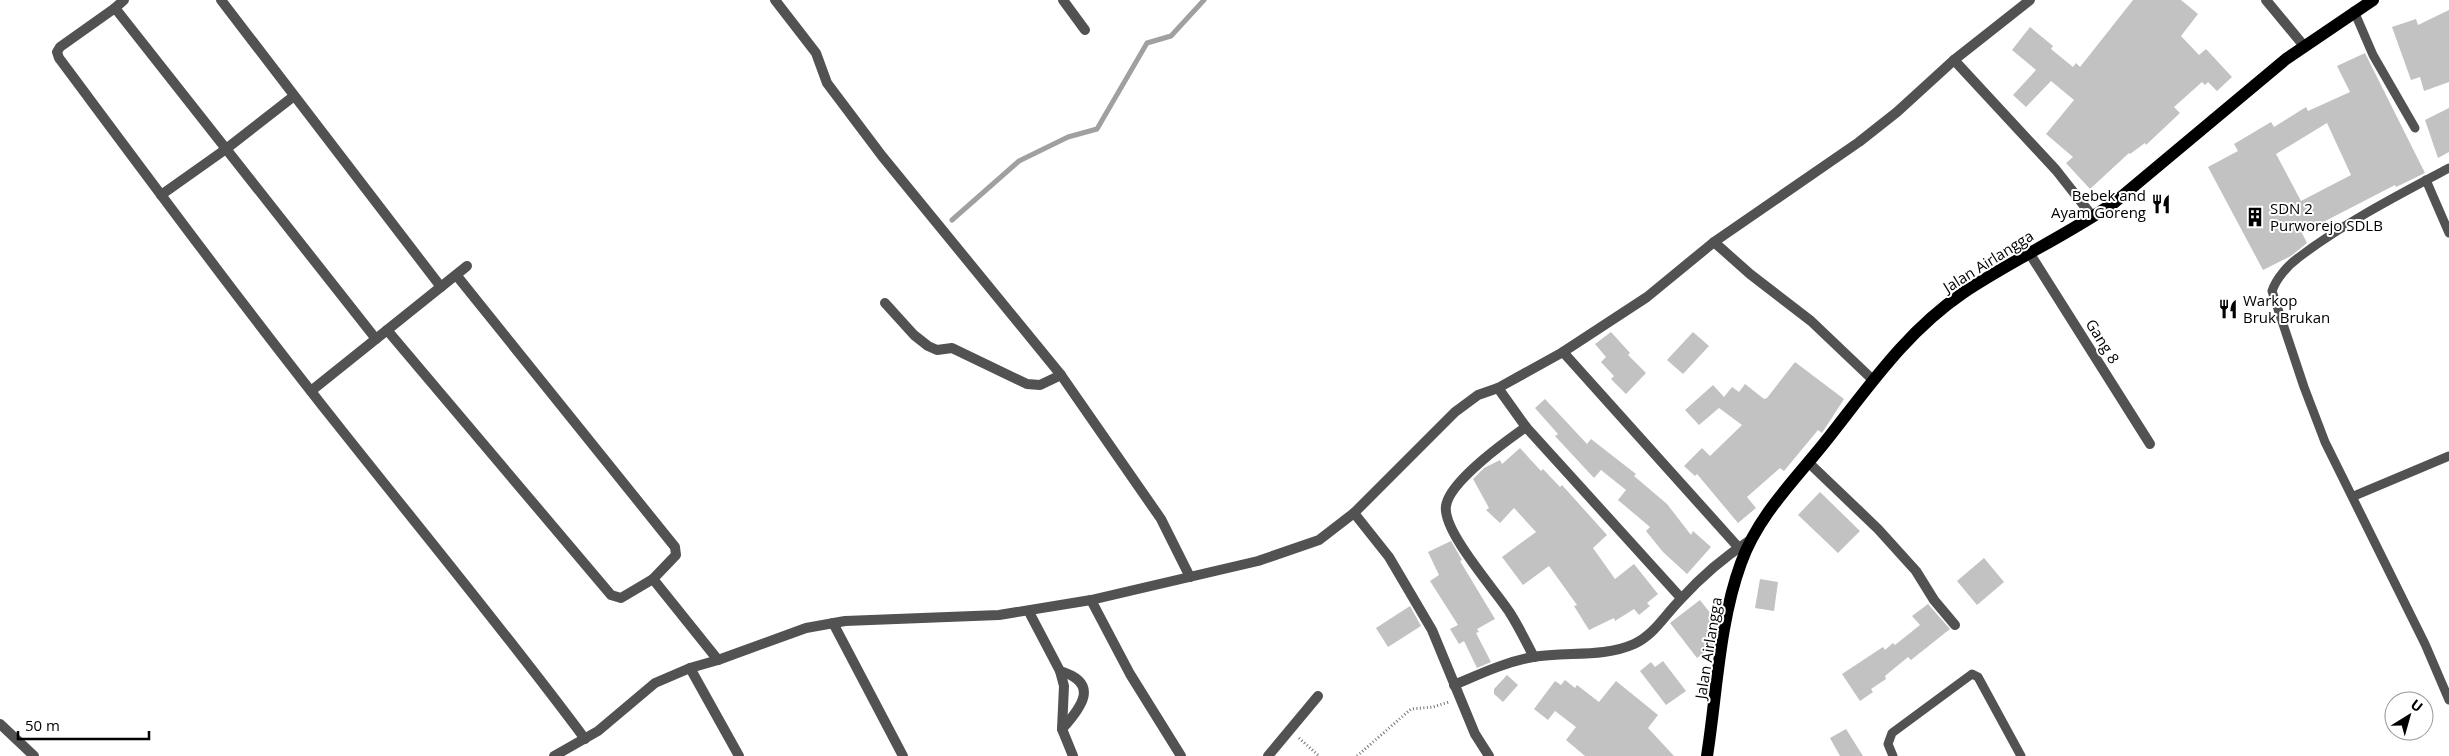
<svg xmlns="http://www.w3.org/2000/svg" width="2449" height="756" viewBox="0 0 2449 756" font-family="'Open Sans',sans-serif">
  <rect width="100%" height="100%" fill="#fff"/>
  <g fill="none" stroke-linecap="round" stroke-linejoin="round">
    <polyline stroke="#a0a0a0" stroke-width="5" points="952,220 1019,161 1068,137 1097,129 1147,43 1171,36 1204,0"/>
  </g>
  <g fill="#c2c2c2" fill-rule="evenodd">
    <polygon points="2133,0 2181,0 2198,14 2181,36 2199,55 2206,49 2232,77 2217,91 2208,82 2205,85 2202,82 2174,107 2180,113 2146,145 2145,143 2130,154 2129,153 2090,189 2066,163 2073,157 2046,134 2074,100 2051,81 2026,107 2013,95 2036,70 2012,50 2030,27 2053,46 2051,49 2073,67 2076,63 2080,67"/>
    <polygon points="2449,10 2449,82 2424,91 2420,77 2411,80 2392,27 2416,19 2418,25"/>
    <path d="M2365,53L2425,173L2396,187L2395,185L2302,233L2307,243L2291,256L2263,270L2208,167L2238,151L2234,144L2271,122L2274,127L2306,107L2308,111L2350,92L2337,66ZM2327,123L2351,175L2301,201L2276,154Z"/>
    <polygon points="2449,108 2449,152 2438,158 2425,120"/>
    <polygon points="1611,332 1630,353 1628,355 1646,373 1626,394 1611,379 1614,376 1601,362 1606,357 1595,344"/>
    <polygon points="1693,332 1709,346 1683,374 1667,360"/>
    <polygon points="1795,362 1844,399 1822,433 1818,430 1784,471 1780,468 1747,497 1756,508 1738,523 1697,474 1695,476 1684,466 1702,448 1710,456 1742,425 1719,408 1699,425 1685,410 1713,385 1724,397 1732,387 1739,392 1745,384 1764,399 1767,398"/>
    <polygon points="1545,399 1587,444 1591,439 1636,474 1634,476 1667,504 1691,535 1693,531 1711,547 1687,574 1663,552 1646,531 1650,527 1618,500 1626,490 1601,470 1594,478 1555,436 1558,434 1535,408"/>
    <polygon points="1520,448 1541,471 1543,469 1560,487 1562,485 1607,535 1593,548 1615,579 1634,564 1658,594 1647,603 1650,606 1639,615 1634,609 1615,621 1614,618 1589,630 1574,606 1577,605 1549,566 1523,585 1502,557 1536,532 1514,508 1500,523 1486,510 1489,508 1473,479 1484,468 1500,460 1502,464"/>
    <polygon points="1820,492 1860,531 1838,553 1798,515"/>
    <polygon points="1451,541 1462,560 1460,561 1495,619 1477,629 1479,632 1476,633 1491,662 1477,668 1464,641 1459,644 1450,629 1458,625 1430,581 1439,575 1428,552"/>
    <polygon points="1984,558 2004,582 1977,605 1957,581"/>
    <polygon points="1760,579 1778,582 1774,611 1755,608"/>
    <polygon points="1700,600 1717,622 1713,646 1697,658 1670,623"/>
    <polygon points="1928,604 1950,629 1911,660 1908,657 1885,676 1886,679 1871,689 1873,692 1860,701 1842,674 1883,647 1885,650 1893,643 1895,645 1920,625 1912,616"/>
    <polygon points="1410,606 1421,626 1388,647 1376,628"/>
    <polygon points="1663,661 1686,691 1666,705 1640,671 1651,662 1655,667"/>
    <polygon points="1507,675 1518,685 1503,702 1494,694 1494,689"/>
    <polygon points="1565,680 1575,688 1577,685 1599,702 1616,681 1658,715 1648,728 1674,756 1585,756 1566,740 1576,727 1555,711 1548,720 1534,709 1555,681 1561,685"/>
    <polygon points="1846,729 1863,756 1840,756 1830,738"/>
  </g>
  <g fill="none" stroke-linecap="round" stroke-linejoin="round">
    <g stroke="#747474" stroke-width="3" stroke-dasharray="1 2.5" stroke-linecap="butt">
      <polyline points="1299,738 1319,756"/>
      <polyline points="1357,756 1411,709 1433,707 1449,702"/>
    </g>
    <g stroke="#525252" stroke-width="9">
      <polyline points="2354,11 2373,55 2415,128"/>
      <path d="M2449,168C2400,194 2342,224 2298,258C2288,265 2276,279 2272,291L2304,387L2325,442L2425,644L2449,700"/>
      <polyline points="2426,180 2449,233"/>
      <polyline points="2354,496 2449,456"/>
      <polyline points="1893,756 1888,744 1892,733 1972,674 1978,677 2021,756"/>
    </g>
    <g stroke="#525252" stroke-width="10">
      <polyline points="221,0 441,287"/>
      <polyline points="775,0 816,53 827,83 882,156 1061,375 1161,519 1190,577"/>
      <polyline points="1063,0 1085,30"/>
      <polyline points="2266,0 2304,46"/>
      <polyline points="115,8 124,0"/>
      <polyline points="1954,60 2056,170 2093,217"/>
      <polyline points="161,195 226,149 294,96"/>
      <polyline points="1714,242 1750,274 1811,321 1873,380"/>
      <polyline points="2030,254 2150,444"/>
      <polyline points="457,276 675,547 676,555 653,579"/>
      <polyline points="885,303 914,335 928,346 937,350 952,348 1027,384 1040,385 1061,375"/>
      <polyline points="387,330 611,595 621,598 653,579 718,660"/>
      <path d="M376,339L115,8L60,47L57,52L59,58C153,184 246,310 344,433C425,535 507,634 585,739"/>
      <polyline points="1563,352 1739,548"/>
      <polyline points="1498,388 1526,427 1681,598"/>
      <polyline points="311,391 467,266"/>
      <path d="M1526,427C1506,441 1449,482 1446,506C1442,531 1496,591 1510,613C1519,627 1526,642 1534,657"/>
      <polyline points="1808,462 1878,529 1916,571 1934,600 1955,625"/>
      <polyline points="1354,513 1455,412 1478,395 1498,388 1563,352 1647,297 1714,242 1859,142 1897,112 1954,60 2030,0"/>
      <polyline points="1091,600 1130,674 1181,756"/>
      <path d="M1029,612L1060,671C1100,683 1082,707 1062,729L1073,756"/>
      <polyline points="833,623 903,756"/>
      <polyline points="690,668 739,756"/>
      <polyline points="1060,671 1064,686 1062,729"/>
      <path d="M1454,685C1480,674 1505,662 1533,657C1565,651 1603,658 1634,644C1654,635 1665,615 1680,600C1700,578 1724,557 1749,541"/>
      <polyline points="1268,756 1318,696"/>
    </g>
    <g stroke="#525252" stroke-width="10">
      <polyline points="0,724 34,756"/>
      <polyline points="554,756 598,731 655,683 690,668 718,660 806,628 845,621 999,615 1091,600 1258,561 1319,540 1354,513 1389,557 1432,630 1475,734 1489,756"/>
    </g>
    <path stroke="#000" stroke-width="12" d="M1707,756C1717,692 1719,623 1741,563C1759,513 1798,477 1829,437C1870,385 1907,331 1963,293C2012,260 2066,236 2115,202L2286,59L2373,0"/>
  </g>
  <defs>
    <symbol id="restaurant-bare" viewBox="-9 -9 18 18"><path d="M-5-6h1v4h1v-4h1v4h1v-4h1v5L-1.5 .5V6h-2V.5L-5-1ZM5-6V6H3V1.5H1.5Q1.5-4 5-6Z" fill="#000" stroke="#fff" stroke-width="2.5" paint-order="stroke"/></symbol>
    <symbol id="building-bare" viewBox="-9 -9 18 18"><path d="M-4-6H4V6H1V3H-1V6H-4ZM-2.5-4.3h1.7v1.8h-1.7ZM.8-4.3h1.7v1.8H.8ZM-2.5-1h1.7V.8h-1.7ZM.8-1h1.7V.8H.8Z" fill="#000" stroke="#fff" stroke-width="2.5" paint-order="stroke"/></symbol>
  </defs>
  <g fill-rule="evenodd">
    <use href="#restaurant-bare" x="2147" y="190" width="28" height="28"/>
    <use href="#building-bare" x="2241" y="203" width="28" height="28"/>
    <use href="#restaurant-bare" x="2214" y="295" width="28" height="28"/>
  </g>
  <g text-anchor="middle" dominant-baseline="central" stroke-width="4" stroke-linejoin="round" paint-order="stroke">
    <g font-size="15" fill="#000" stroke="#fff" text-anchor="start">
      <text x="2146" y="195" text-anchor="end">Bebek and<tspan x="2146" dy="17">Ayam Goreng</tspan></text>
      <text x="2270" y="208">SDN 2<tspan x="2270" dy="17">Purworejo SDLB</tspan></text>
      <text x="2243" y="300">Warkop<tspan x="2243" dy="17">Bruk Brukan</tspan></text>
    </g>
    <g font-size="15" fill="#000" stroke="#fff">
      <text transform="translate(1988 261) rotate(-32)">Jalan Airlangga</text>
      <text transform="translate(2103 341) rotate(58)">Gang 8</text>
      <text transform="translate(1708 648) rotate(-81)">Jalan Airlangga</text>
    </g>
  </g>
  <g transform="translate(2409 716) rotate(37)"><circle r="24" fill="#ffffff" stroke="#999999"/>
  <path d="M0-4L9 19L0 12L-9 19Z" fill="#000000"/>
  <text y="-8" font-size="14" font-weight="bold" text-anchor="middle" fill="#000000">U</text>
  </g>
  <path d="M18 731v8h131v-8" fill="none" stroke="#000000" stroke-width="2.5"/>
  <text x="25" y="731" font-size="15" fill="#000000" stroke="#ffffff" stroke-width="4" paint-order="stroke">50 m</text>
</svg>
